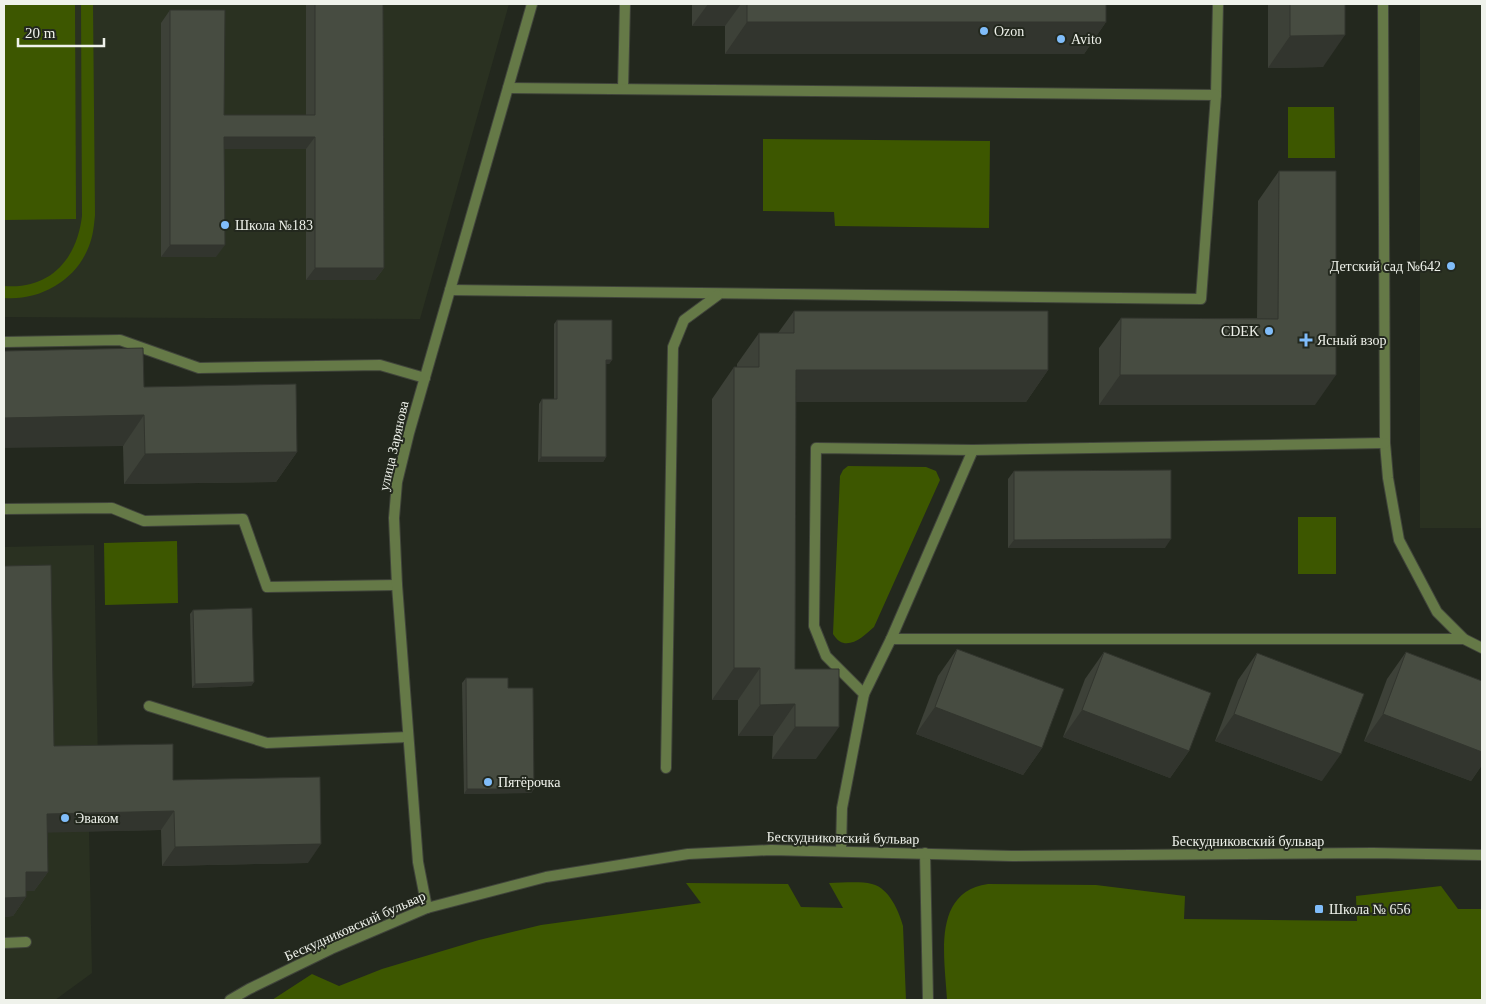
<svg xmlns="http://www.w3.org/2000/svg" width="1486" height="1004" viewBox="0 0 1486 1004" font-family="'Times New Roman',serif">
  <rect width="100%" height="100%" fill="#23281e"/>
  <g fill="#2a3121">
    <polygon points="4,4 509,4 420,319 4,317"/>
    <rect x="1420" y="4" width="62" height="524"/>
    <polygon points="94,545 98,764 89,831 92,973 55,1000 4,1000 4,547"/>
  </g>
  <g fill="#3d5700">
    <polygon points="4,4 75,4 76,219 4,220"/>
    <path d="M81,4H93L95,215C94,226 93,236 89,246C76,281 39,301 4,298V286C50,290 77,259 82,216Z"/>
    <polygon points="1288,107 1334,107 1335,158 1288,158"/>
    <polygon points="763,139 990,141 989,228 835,226 834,212 763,211"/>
    <path d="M848,466L926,467L936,471L940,480L874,627C863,637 845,654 833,634L840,476L843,470Z"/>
    <rect x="1298" y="517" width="38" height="57"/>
    <polygon points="177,541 178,603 105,605 104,543"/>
    <path d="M686,883L788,884L801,907L843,908L829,883C843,883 859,881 872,884C889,888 899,911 903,926L906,1000H272L312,974L339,986L382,969L479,940L541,925L701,903Z"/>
    <path d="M988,884L1096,885L1185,896L1184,919L1357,921L1356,896L1441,886L1458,909H1482V1000H947C945,959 931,892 988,884Z"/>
  </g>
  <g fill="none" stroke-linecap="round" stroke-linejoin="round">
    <defs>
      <g id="service">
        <polyline points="1383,4 1385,443 1388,478 1399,540 1437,612 1464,639 1482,648"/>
        <polyline points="623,89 625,4"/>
        <polyline points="1216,95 1218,4"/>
        <polyline points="450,290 1201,299 1216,95 508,88"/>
        <polyline points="4,342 120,340 199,368 380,365 425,378"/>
        <polyline points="4,509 112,508 144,521 243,519 267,587 397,585"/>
        <polyline points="891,639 973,450"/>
        <polyline points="864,694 891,639 1464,639"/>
        <polyline points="149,706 267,743 408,737"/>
        <polyline points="666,768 673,347 684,320 718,295"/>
        <polyline points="841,851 842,808 864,694 826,656 814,626 816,448 973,450 1385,443"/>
        <polyline points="4,943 26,942"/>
      </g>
      <g id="minor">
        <polyline points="925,853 928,1000"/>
        <polyline points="427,908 418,862 397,585 394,518 397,482 409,433 532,4"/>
      </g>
      <polyline id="tertiary" points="230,1000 249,989 331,949 427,908 546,877 688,854 771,850 1012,856 1373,853 1482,855"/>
    </defs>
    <use href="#service" stroke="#40443b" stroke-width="12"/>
    <use href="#minor" stroke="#40443b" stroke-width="12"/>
    <use href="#tertiary" stroke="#40443b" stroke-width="12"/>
    <use href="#service" stroke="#657947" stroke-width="10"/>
    <use href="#minor" stroke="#657947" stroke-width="10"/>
    <use href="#tertiary" stroke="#657947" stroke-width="10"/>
  </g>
  <g fill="#3d4138">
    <polygon points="306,4 383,4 384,268 375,280 306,280 306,149 224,149 216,257 161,257 161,23 170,10 224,115 306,115"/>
    <polygon points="692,4 1106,4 1106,22 1084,54 725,54 725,26 692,26"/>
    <polygon points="1268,4 1345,4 1323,67 1268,68"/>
    <polygon points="1279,171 1315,405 1099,405 1099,348 1121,318 1257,318 1258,201"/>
    <polygon points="794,311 1048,370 1026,402 796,402 795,669 816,759 772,759 773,736 738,736 738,700 712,700 712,399 734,367 737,367 737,364 759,333 778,333"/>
    <polygon points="557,320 612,360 609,364 606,364 606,457 603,462 538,462 539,404 542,399 554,399 554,324"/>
    <polygon points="144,387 297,452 276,482 124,484 123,446"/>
    <polygon points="1014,471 1165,548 1008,548 1008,479"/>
    <polygon points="4,566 54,746 173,780 308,863 162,866 161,830 47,832 48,872 34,891 26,891 26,897 13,916 4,917"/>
    <polygon points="193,610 254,682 251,686 192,688 190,614"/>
    <polygon points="957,649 1042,748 1023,775 916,734 938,676"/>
    <polygon points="1104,652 1189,751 1170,778 1063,737 1085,679"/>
    <polygon points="1406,652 1482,681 1482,765 1471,781 1364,741 1387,679"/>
    <polygon points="1257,653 1322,781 1215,741 1238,680"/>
    <polygon points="466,678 508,688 534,789 531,793 464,794 462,683"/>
  </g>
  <g fill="#32352e">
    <polygon points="708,4 741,4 725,26 692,26"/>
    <polygon points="747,22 1106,22 1084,54 725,54"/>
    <polygon points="1345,35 1323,67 1268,68 1290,36"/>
    <polygon points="224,137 315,137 306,149 216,149"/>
    <polygon points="170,245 225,245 216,257 161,257"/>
    <polygon points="315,268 384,268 375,280 306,280"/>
    <polygon points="606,360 612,360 609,364 603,364"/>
    <polygon points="796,370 1048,370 1026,402 774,402"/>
    <polygon points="1120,375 1336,375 1315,405 1099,405"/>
    <polygon points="144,415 123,446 4,448 4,418"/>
    <polygon points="297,452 276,482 124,484 145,454"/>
    <polygon points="541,457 606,457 603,462 538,462"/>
    <polygon points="1171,539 1165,548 1008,548 1014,540"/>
    <polygon points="734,668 760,668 738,700 712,700"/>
    <polygon points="254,682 251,686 192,688 195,684"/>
    <polygon points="795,704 773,736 738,736 760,705"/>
    <polygon points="935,707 1042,748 1023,775 916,734"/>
    <polygon points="1082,710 1189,751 1170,778 1063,737"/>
    <polygon points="1234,714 1341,754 1322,781 1215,741"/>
    <polygon points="1383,714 1482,752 1482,765 1471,781 1364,741"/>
    <polygon points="795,727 839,727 816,759 772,759"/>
    <polygon points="467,789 534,789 531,793 464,794"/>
    <polygon points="174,811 161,830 33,833 47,814"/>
    <polygon points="321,844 308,863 162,866 175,847"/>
    <polygon points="26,872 48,872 34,891 12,891"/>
    <polygon points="26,897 13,916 4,917 4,898"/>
  </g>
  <g fill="#474c41" stroke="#32352e">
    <polygon points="315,4 383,4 384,268 315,268 315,137 224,137 225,245 170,245 170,10 225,10 224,115 315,115"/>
    <rect x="747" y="4" width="359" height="18"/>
    <polygon points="1290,4 1345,4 1345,35 1290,36"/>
    <polygon points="1279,171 1336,171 1336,375 1120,375 1121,318 1278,319"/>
    <polygon points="794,311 1048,311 1048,370 796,370 795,669 839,669 839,727 795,727 795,704 760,705 760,668 734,668 734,367 759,367 759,333 794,333"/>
    <polygon points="557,320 612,320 612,360 606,360 606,457 541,457 542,399 557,399"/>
    <polygon points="143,348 144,387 296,384 297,452 145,454 144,415 4,418 4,351"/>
    <polygon points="1171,470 1171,539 1014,540 1014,471"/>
    <polygon points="51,565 54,746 173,744 173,780 320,777 321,844 175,847 174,811 47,814 48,872 26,872 26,897 4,898 4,566"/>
    <polygon points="252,608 254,682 195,684 193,610"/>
    <polygon points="957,649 1064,689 1042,748 935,707"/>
    <polygon points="1104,652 1211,693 1189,751 1082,710"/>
    <polygon points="1406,652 1482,681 1482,752 1383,714"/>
    <polygon points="1257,653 1364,694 1341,754 1234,714"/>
    <polygon points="466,678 508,678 508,688 533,688 534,789 467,789"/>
  </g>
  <g fill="#80bdfa" stroke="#23281e" stroke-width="2">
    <circle cx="984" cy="31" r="5"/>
    <circle cx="1061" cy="39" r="5"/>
    <circle cx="225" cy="225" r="5"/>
    <circle cx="1451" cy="266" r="5"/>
    <circle cx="1269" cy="331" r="5"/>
    <path d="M1303.5 332.5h5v5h5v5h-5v5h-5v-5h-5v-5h5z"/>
    <circle cx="488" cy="782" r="5"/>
    <circle cx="65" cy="818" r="5"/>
    <rect x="1314" y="904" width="10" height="10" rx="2.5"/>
  </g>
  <g text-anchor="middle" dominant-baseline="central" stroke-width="4" stroke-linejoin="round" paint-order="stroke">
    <g font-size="14" fill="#eff2eb" stroke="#23281e" text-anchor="start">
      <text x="994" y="31">Ozon</text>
      <text x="1071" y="39">Avito</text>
      <text x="235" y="225">Школа №183</text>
      <text x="1441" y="266" text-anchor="end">Детский сад №642</text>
      <text x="1259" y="331" text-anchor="end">CDEK</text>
      <text x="1317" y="340">Ясный взор</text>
      <text x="498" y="782">Пятёрочка</text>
      <text x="75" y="818">Эваком</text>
      <text x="1329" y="909">Школа № 656</text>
    </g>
    <g font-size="14" fill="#eff2eb" stroke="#23281e">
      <text transform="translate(394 446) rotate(-77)">улица Зарянова</text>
      <text transform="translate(843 838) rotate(1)">Бескудниковский бульвар</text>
      <text x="1248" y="841">Бескудниковский бульвар</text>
      <text transform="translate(355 926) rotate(-24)">Бескудниковский бульвар</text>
    </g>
  </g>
  <rect width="1486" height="1004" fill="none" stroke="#eff2eb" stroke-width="10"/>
  <path d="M18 38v8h86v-8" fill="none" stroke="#eff2eb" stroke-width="2.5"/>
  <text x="25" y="38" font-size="15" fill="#eff2eb" stroke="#23281e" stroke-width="4" paint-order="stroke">20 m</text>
</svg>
